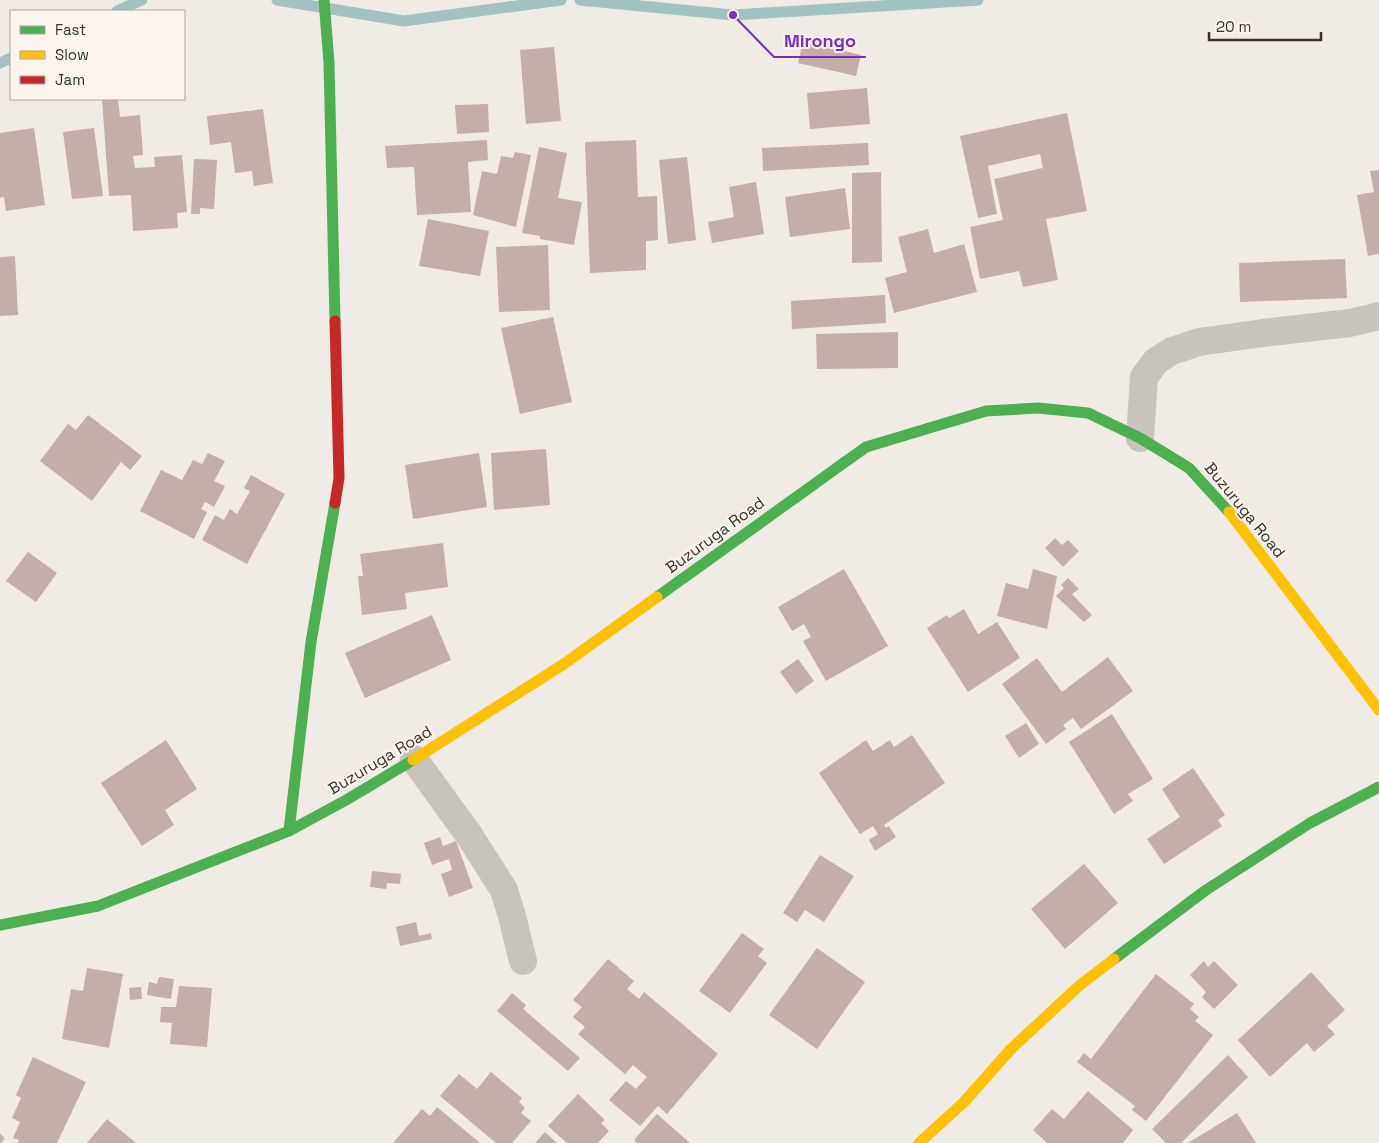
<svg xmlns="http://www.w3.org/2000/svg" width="1379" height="1143" viewBox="0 0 1379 1143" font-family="'Space Grotesk',sans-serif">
  <rect width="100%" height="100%" fill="#f0ebe5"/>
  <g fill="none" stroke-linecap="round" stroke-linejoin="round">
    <g stroke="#a1c2c1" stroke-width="11">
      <polyline points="277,0 404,21 561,0"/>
      <polyline points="580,0 733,15 978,0"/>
      <polyline points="117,11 142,0"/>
      <polyline points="0,63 11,58"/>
    </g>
  </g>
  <g fill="#c3afa7">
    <polygon points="803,41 861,55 856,76 798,63"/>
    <polygon points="554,47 561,121 526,124 520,50"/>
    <polygon points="867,88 870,124 810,129 807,93"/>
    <polygon points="102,99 118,99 120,117 140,115 143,155 133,156 135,168 155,167 154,157 182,155 187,212 177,213 178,228 133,231 131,195 109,196"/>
    <polygon points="488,104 489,132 457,134 455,105"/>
    <polygon points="263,109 273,183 254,186 252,171 235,173 231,142 210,145 207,116"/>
    <polygon points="1067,113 1087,211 1046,219 1058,280 1023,287 1019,271 980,279 970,227 1003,220 994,179 1043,168 1040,154 988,166 997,214 978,218 960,136"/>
    <polygon points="34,128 45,205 6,211 4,197 0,198 0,133"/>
    <polygon points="94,128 103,196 72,199 63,132"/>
    <polygon points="487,140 488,160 468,162 471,212 417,215 414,167 387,168 385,146"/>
    <polygon points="636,140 638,197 657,196 658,240 646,241 646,270 590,273 585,142"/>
    <polygon points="868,143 869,165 763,171 762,148"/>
    <polygon points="539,147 567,153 558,198 582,202 574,245 540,239 540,236 522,233"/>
    <polygon points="515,152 531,155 516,227 473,215 482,171 497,174 501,156 513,158"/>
    <polygon points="687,157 696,240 668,244 659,160"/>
    <polygon points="194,159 217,160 214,209 200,208 200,214 191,214"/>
    <polygon points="1379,170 1379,254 1368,256 1357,195 1374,192 1370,171"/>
    <polygon points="881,172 882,262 852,263 852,173"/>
    <polygon points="756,182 764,234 712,243 708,222 734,217 729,187"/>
    <polygon points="845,188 850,229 790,237 785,197"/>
    <polygon points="428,219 489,231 480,276 419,266"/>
    <polygon points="928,229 934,253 964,244 977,292 894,313 885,278 907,272 898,237"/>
    <polygon points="548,245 550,310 499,312 496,247"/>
    <polygon points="15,256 18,315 0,316 0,257"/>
    <polygon points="1345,259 1347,298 1240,302 1239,263"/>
    <polygon points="885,295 886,323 792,329 791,301"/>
    <polygon points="553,317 572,402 520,414 501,328"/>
    <polygon points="898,332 898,368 817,369 816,334"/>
    <polygon points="88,415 142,456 130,470 121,462 92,501 40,461 68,424 76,430"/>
    <polygon points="546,449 550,505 494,510 491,453"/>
    <polygon points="208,453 225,461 214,481 225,486 214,507 205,502 201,509 207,512 194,539 140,511 161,470 182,480 193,460 202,464"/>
    <polygon points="479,453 487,507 413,519 405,465"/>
    <polygon points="251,475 285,494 247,564 202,540 215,515 224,520 230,509 237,514 250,491 244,488"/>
    <polygon points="1055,538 1062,545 1068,540 1079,551 1063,567 1045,548"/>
    <polygon points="443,543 448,587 405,593 407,609 362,615 358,576 363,576 360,554"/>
    <polygon points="28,552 57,573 36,602 6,581"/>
    <polygon points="844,569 888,646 826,681 803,641 811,637 804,624 792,631 778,607"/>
    <polygon points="1033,569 1057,576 1047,629 997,616 1006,583 1028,589"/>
    <polygon points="1068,578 1079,589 1072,594 1092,615 1084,622 1056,596 1064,588 1061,585"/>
    <polygon points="964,609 978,634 997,622 1020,658 968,692 927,628 947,615 949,618"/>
    <polygon points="432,615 451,660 365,698 345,653"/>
    <polygon points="1108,657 1133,691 1081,729 1073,718 1063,725 1066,729 1046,744 1002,684 1037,658 1062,692"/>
    <polygon points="798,659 814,681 796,694 780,672"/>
    <polygon points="1112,714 1153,779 1128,794 1133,801 1114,814 1069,742"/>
    <polygon points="1026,723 1039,744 1019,758 1005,736"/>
    <polygon points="912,735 945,783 884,825 886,828 889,826 896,837 875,851 869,840 878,834 873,826 860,834 819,773 866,740 873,751 890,740 894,747"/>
    <polygon points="166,740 197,789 165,810 174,825 142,846 101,783"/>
    <polygon points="1193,768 1225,815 1218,820 1222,826 1164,864 1147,839 1180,817 1162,789"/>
    <polygon points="440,837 443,846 456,841 473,888 449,897 441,874 452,870 449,859 432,865 424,843"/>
    <polygon points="820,855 854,876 824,922 805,910 797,922 783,913"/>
    <polygon points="1084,864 1118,903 1065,949 1031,909"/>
    <polygon points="372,871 401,874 400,884 387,883 386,889 370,887"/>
    <polygon points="416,922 419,936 431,933 432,939 400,946 396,927"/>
    <polygon points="742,933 764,949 758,956 767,963 730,1013 699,991"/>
    <polygon points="817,948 865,982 817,1049 769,1015"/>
    <polygon points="608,959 634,981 627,989 639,999 644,992 718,1054 667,1114 658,1106 640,1126 609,1100 626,1081 636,1089 647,1077 633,1065 625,1074 578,1034 585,1027 573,1017 582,1007 573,1000"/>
    <polygon points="1204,961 1208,967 1214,961 1238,985 1214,1009 1202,997 1206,992 1190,975"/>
    <polygon points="87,968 123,974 109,1048 62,1039 71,989 83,991"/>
    <polygon points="1311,972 1345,1010 1327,1026 1335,1034 1314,1052 1307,1043 1270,1077 1238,1040"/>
    <polygon points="1156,974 1194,1004 1190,1009 1199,1017 1195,1021 1213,1035 1146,1121 1132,1110 1135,1106 1077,1062 1084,1053 1091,1059"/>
    <polygon points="159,977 174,979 171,999 147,995 149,982 157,984"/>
    <polygon points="179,986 212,988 207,1047 170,1044 172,1023 160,1022 161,1007 176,1007"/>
    <polygon points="141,987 142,999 130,1000 129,988"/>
    <polygon points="512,993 526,1005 523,1009 580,1058 568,1071 497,1011"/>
    <polygon points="1228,1055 1248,1077 1181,1143 1166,1143 1152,1129"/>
    <polygon points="33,1057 86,1082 57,1143 18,1143 19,1140 13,1138 20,1122 12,1118 21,1098 16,1095"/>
    <polygon points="491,1072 522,1098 519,1102 525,1108 521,1113 531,1121 512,1143 496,1143 440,1096 459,1074 477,1089"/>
    <polygon points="1088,1091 1133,1130 1123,1143 1047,1143 1033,1130 1052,1109 1064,1119"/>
    <polygon points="578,1094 605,1120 601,1123 609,1131 598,1143 567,1143 548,1126"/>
    <polygon points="437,1107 480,1143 393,1143 422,1109 430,1116"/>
    <polygon points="1237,1113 1256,1143 1188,1143"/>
    <polygon points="657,1114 690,1143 638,1143 634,1140"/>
    <polygon points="107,1119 136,1143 87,1143"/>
    <polygon points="545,1132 557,1143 535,1143"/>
    <polygon points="0,1134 5,1138 1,1143 0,1143"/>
  </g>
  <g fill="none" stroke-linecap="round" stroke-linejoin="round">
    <g stroke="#c9c3be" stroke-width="28">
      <polyline points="1140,438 1144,377 1156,361 1172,351 1199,342 1263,333 1350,323 1379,316"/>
      <polyline points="414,759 469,835 504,890 512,916 523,961"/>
    </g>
    <g stroke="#4caf50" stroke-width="11">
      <polyline points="324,0 329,63 335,321"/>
      <polyline points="657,597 866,447 986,411 1038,408 1088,413 1140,438 1189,468 1229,512"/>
      <polyline points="289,831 311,642 335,503"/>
      <polyline points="0,925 98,906 289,831 348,799 413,760"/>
      <polyline points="1114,959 1206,890 1310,823 1379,787"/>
    </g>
    <g stroke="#ffc107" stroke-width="11">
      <polyline points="1229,512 1379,710"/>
      <polyline points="413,760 564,664 657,597"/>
      <polyline points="919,1143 964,1102 1011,1049 1080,985 1114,959"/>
    </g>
    <polyline stroke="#c62828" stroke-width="11" points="335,503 339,478 335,321"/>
  </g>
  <g text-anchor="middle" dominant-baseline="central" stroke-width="4" stroke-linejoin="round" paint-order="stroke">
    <g font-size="16" fill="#3b302b" stroke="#fbf5ee">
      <text transform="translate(1245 510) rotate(51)">Buzuruga Road</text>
      <text transform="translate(715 535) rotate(-36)">Buzuruga Road</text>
      <text transform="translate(380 760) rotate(-31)">Buzuruga Road</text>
    </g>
  </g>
  <path fill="none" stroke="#7b2cbf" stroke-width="2" d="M733 15L774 57H866"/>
  <circle fill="#7b2cbf" stroke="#fbf5ee" stroke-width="2" cx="733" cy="15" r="5"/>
  <g font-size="18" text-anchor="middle" font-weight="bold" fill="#7b2cbf" stroke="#fbf5ee" stroke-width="4" stroke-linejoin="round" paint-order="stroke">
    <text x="820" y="47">Mirongo</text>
  </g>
  <rect x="10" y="10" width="175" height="90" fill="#fbf5ee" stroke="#aea6a0"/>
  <rect x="20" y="26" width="25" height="8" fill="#4caf50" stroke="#aea6a0"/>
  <text x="55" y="35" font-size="15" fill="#3b302b">Fast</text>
  <rect x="20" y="51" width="25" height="8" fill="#ffc107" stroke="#aea6a0"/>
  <text x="55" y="60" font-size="15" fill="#3b302b">Slow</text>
  <rect x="20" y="76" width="25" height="8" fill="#c62828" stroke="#aea6a0"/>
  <text x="55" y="85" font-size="15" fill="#3b302b">Jam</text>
  <path d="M1209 32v8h112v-8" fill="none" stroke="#3b302b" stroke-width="2.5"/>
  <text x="1216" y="32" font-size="15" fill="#3b302b" stroke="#fbf5ee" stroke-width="4" paint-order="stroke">20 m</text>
</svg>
